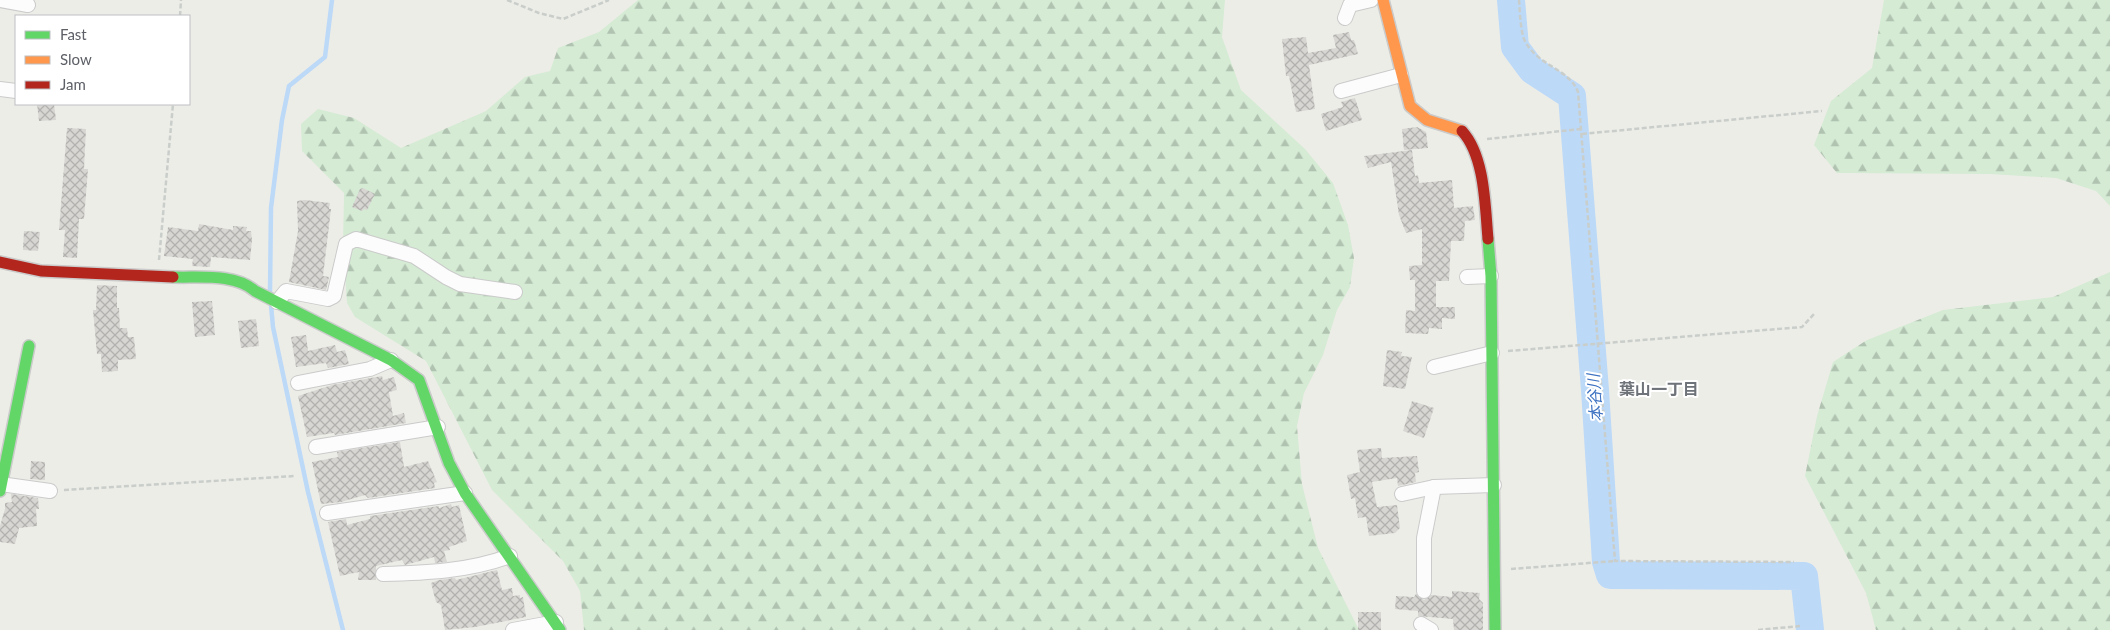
<svg xmlns="http://www.w3.org/2000/svg" width="2110" height="630" viewBox="0 0 2110 630" font-family="Lato,'Noto Sans JP',sans-serif">
  <defs>
    <pattern id="forest-firs" width="22" height="20" patternUnits="userSpaceOnUse" patternTransform="scale(1.25)"><rect width="22" height="20" fill="#d5ebd4"/><path d="M5 1l3.5 6h-7zM16 11l3.5 6h-7z" fill="#b0c2b0"/></pattern>
    <pattern id="building-cross-hatch" width="8" height="8" patternUnits="userSpaceOnUse" patternTransform="scale(1.25)"><rect width="8" height="8" fill="#d7d6d3"/><path d="M0 0l8 8M0 8l8-8" fill="none" stroke="#b2b1af"/></pattern>
  </defs>
  <rect width="100%" height="100%" fill="#edede8"/>
  <g fill="url(#forest-firs)">
    <polygon points="638,0 1225,0 1222,37 1241,90 1305,149 1333,183 1348,225 1354,258 1350,287 1337,310 1323,355 1304,393 1297,426 1302,484 1318,548 1359,630 584,630 580,591 563,561 492,490 426,361 355,317 347,303 343,245 344,193 302,151 301,124 318,109 354,118 401,148 486,111 525,77 550,71 558,48 599,32"/>
    <polygon points="1884,0 2110,0 2110,206 2096,191 2056,178 1990,174 1837,173 1814,145 1831,101 1872,68"/>
    <polygon points="2110,272 2110,630 1876,630 1866,593 1805,476 1817,416 1833,362 1867,340 1943,310 2053,297"/>
  </g>
  <g fill="none" stroke-linecap="round" stroke-linejoin="round">
    <g stroke="#bcd9f8" stroke-width="4.5">
      <polyline points="270,292 271,208 282,120 289,86 325,57 332,0"/>
      <polyline points="271,305 273,327 308,492 343,630"/>
    </g>
    <polyline stroke="#bcd9f8" stroke-width="28" points="1511,0 1515,47 1532,70 1572,96 1595,390 1606,562 1610,575 1804,576 1810,630"/>
  </g>
  <g fill="url(#building-cross-hatch)">
    <polygon points="1349,32 1351,40 1354,40 1358,54 1309,65 1315,109 1296,112 1289,76 1286,76 1282,39 1306,37 1308,53 1336,48 1333,35"/>
    <polygon points="1355,98 1362,120 1326,131 1321,114 1343,107 1341,102"/>
    <polygon points="37,104 54,104 56,120 39,121"/>
    <polygon points="1417,127 1426,132 1428,148 1404,150 1402,129"/>
    <polygon points="67,128 86,129 84,169 88,169 84,219 79,219 77,258 63,257 65,230 59,230"/>
    <polygon points="1412,150 1415,176 1418,175 1419,183 1452,180 1454,208 1473,206 1475,220 1465,221 1464,241 1451,241 1449,281 1436,281 1436,307 1455,307 1455,319 1442,318 1442,329 1429,328 1428,334 1405,333 1406,310 1415,311 1415,280 1410,280 1409,266 1422,265 1422,229 1406,233 1399,215 1391,162 1368,168 1364,156"/>
    <polygon points="363,188 375,194 367,210 364,209 362,211 352,207 360,189"/>
    <polygon points="305,200 330,203 329,209 331,209 323,276 329,277 326,290 289,282 298,231 297,201"/>
    <polygon points="199,224 233,230 233,226 247,227 246,231 251,231 252,240 250,260 211,257 210,267 192,266 193,259 164,256 168,227 198,231"/>
    <polygon points="24,231 40,232 38,251 23,250"/>
    <polygon points="97,285 117,286 117,308 119,308 120,328 127,328 128,337 134,337 136,359 118,360 118,371 102,372 101,354 97,354 93,310 96,310"/>
    <polygon points="212,301 215,335 195,337 192,302"/>
    <polygon points="256,319 259,346 241,348 238,321"/>
    <polygon points="306,335 308,351 335,345 337,352 345,350 349,364 328,368 326,363 296,367 291,337"/>
    <polygon points="1387,350 1402,352 1401,356 1412,357 1405,389 1383,386"/>
    <polygon points="382,376 383,380 394,377 397,390 389,392 393,416 404,413 406,423 335,435 334,433 307,437 298,396 332,385"/>
    <polygon points="1412,401 1434,408 1424,438 1403,431"/>
    <polygon points="400,442 404,467 428,461 437,482 434,483 435,488 368,498 365,495 341,502 321,504 312,462 338,457 337,452"/>
    <polygon points="1381,448 1382,458 1417,456 1419,472 1415,473 1416,482 1398,486 1397,478 1372,482 1377,507 1397,505 1400,528 1395,533 1369,536 1366,517 1358,518 1355,498 1351,499 1347,475 1360,472 1357,450"/>
    <polygon points="31,461 45,462 45,480 30,479"/>
    <polygon points="11,494 38,498 39,509 36,509 37,526 19,528 15,544 0,542 0,526 5,509 5,503 12,502"/>
    <polygon points="451,504 452,507 459,505 467,541 449,547 450,550 444,551 447,562 435,563 434,557 405,565 402,560 376,566 376,580 358,580 359,572 340,576 328,522 346,519 347,525 370,519 370,516 439,506 439,508"/>
    <polygon points="497,570 502,590 512,588 513,596 520,595 520,598 523,597 526,617 475,627 445,630 441,605 436,602 431,583 439,580 455,578 456,580"/>
    <polygon points="1452,591 1480,593 1479,599 1483,603 1483,630 1454,630 1453,619 1418,616 1418,611 1395,609 1396,596 1414,597 1416,594 1424,600 1431,595 1452,597"/>
    <rect x="1358" y="612" width="23" height="18"/>
  </g>
  <g fill="none" stroke-linecap="round" stroke-linejoin="round">
    <defs>
      <g id="street">
        <polyline points="0,0 28,5"/>
        <polyline points="1345,18 1350,5 1371,0"/>
        <polyline points="0,89 16,91"/>
        <polyline points="1341,91 1401,75"/>
        <polyline points="1467,277 1491,276"/>
        <polyline points="277,302 286,291 328,299 334,296 346,244 356,239 414,256 446,277 460,284 515,292"/>
        <polyline points="1434,367 1492,353"/>
        <polyline points="298,383 370,369 391,360"/>
        <polyline points="316,447 438,427"/>
        <polyline points="0,484 50,491"/>
        <polyline points="1402,494 1434,487 1494,485"/>
        <polyline points="327,513 465,493"/>
        <path d="M383,574C426,573 469,571 510,556"/>
        <polyline points="1424,591 1424,538 1434,487"/>
        <polyline points="1421,624 1431,630"/>
        <polyline points="513,630 556,622"/>
      </g>
      <g id="fast">
        <polyline points="1488,239 1491,276 1495,630"/>
        <path d="M173,277C199,278 235,273 255,291L391,360L419,380L449,463L465,493L560,630"/>
        <polyline points="0,491 29,346"/>
      </g>
      <polyline id="slow" points="1383,0 1410,106 1427,120 1462,131"/>
      <g id="jam">
        <path d="M1462,131C1485,156 1485,206 1488,239"/>
        <polyline points="0,262 41,271 173,277"/>
      </g>
    </defs>
    <use href="#street" stroke="#cacbca" stroke-width="16"/>
    <use href="#fast" stroke="#cacbca" stroke-width="14"/>
    <use href="#slow" stroke="#cacbca" stroke-width="14"/>
    <use href="#jam" stroke="#cacbca" stroke-width="14"/>
    <g stroke="#c9cecb" stroke-width="2.5" stroke-dasharray="5 2.5" stroke-linecap="butt">
      <polyline points="507,0 539,13 563,19 609,0"/>
      <path d="M1519,0C1520,12 1520,27 1524,39C1536,66 1569,68 1578,92L1615,561L1794,562"/>
      <polyline points="180,16 181,0"/>
      <polyline points="1582,134 1822,111"/>
      <polyline points="1487,139 1581,129"/>
      <polyline points="159,260 173,104"/>
      <polyline points="1508,351 1802,327 1814,314"/>
      <polyline points="64,490 295,476"/>
      <polyline points="1511,569 1615,561"/>
      <polyline points="1758,630 1800,626"/>
    </g>
    <use href="#street" stroke="#fcfcfc" stroke-width="14"/>
    <use href="#fast" stroke="#63d668" stroke-width="11"/>
    <use href="#slow" stroke="#ff974d" stroke-width="11"/>
    <use href="#jam" stroke="#b3261e" stroke-width="11"/>
  </g>
  <g text-anchor="middle" dominant-baseline="central" stroke-width="4" stroke-linejoin="round" paint-order="stroke">
    <g font-size="16" font-weight="bold" fill="#6e7279" stroke="#fff">
      <text x="1659" y="388">葉山一丁目</text>
    </g>
    <g font-size="16" font-style="italic" fill="#3f73c2" stroke="#fff">
      <text transform="translate(1594 398) rotate(-94)">本谷川</text>
    </g>
  </g>
  <rect x="15" y="15" width="175" height="90" fill="#ffffff" stroke="#bebfc2"/>
  <rect x="25" y="31" width="25" height="8" fill="#63d668" stroke="#bebfc2"/>
  <text x="60" y="40" font-size="15" fill="#5d6067">Fast</text>
  <rect x="25" y="56" width="25" height="8" fill="#ff974d" stroke="#bebfc2"/>
  <text x="60" y="65" font-size="15" fill="#5d6067">Slow</text>
  <rect x="25" y="81" width="25" height="8" fill="#b3261e" stroke="#bebfc2"/>
  <text x="60" y="90" font-size="15" fill="#5d6067">Jam</text>
</svg>
